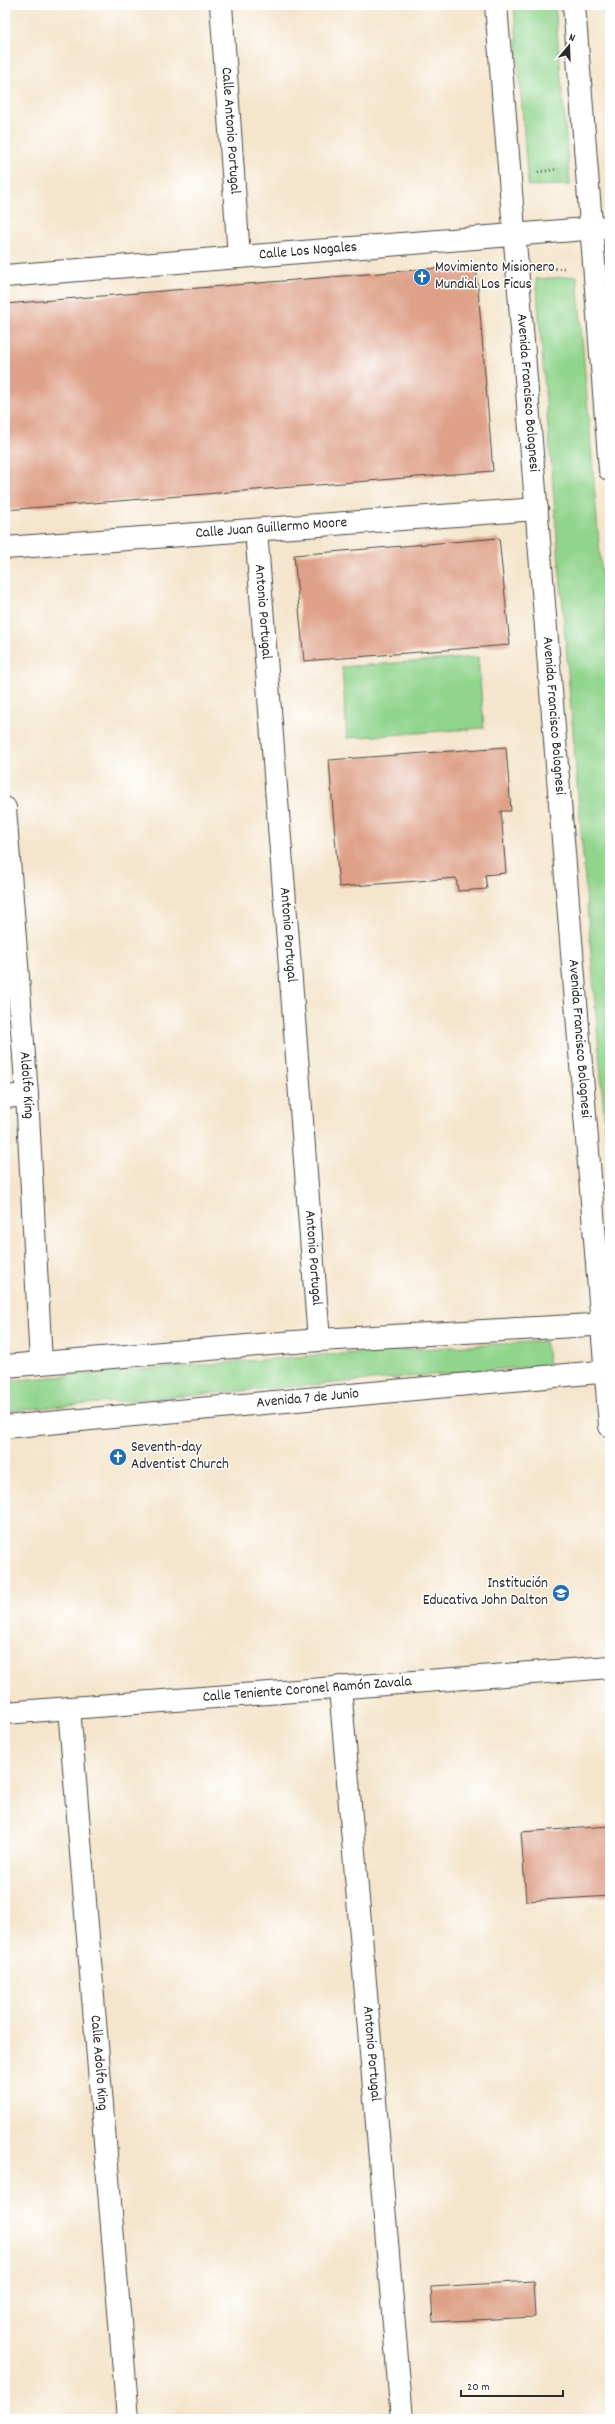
<svg xmlns="http://www.w3.org/2000/svg" width="615" height="2424" viewBox="0 0 615 2424" font-family="Dekko,sans-serif">
  <rect width="100%" height="100%" fill="#fff"/>
  <filter id="ink" filterUnits="userSpaceOnUse"><feTurbulence type="fractalNoise" baseFrequency=".025" numOctaves="2"/><feDisplacementMap in="SourceGraphic" scale="8" xChannelSelector="R" yChannelSelector="G"/><feConvolveMatrix kernelMatrix="1 2 1 2 8 2 1 2 1" color-interpolation-filters="sRGB"/></filter>
  <filter id="wash" filterUnits="userSpaceOnUse"><feTurbulence type="fractalNoise" baseFrequency=".012" numOctaves="4" result="noise"/><feDisplacementMap in="SourceGraphic" scale="16" xChannelSelector="R" yChannelSelector="G"/><feGaussianBlur stdDeviation="0.9" result="paint"/><feColorMatrix in="noise" values="0 0 0 0 0 0 0 0 0 0 0 0 0 0 0 0 0 1.4 0 .05"/><feComposite in="paint" operator="in"/></filter>
  <g filter="url(#wash)">
    <rect width="100%" height="100%" fill="#f4e5cc"/>
    <g fill="#91d48c" stroke="#5e805c">
      <polygon points="514,5 555,5 570,185 528,186"/>
      <polygon points="577,276 610,678 610,1187 536,279"/>
      <polygon points="478,657 484,728 347,738 342,667"/>
      <polygon points="545,1341 549,1365 5,1411 5,1381 308,1356"/>
    </g>
    <g id="blocks">
      <g fill="#dea088">
        <polygon points="606,5 610,5 610,43 609,43"/>
        <polygon points="476,265 493,471 5,510 5,304"/>
        <polygon points="499,538 510,645 304,661 294,555"/>
        <polygon points="506,747 511,811 501,811 506,873 485,875 487,889 458,891 456,878 339,887 329,760"/>
        <polygon points="610,1826 610,1896 526,1901 521,1832"/>
        <polygon points="533,2281 535,2317 433,2322 431,2287"/>
      </g>
    </g>
  </g>
  <g filter="url(#ink)">
    <use href="#blocks" fill-opacity="0" stroke="#494743" stroke-width="1"/>
    <g fill="none" stroke-linecap="round" stroke-linejoin="round">
      <defs>
        <g id="street">
          <path id="s1" d="M221,5L239,257"/>
          <path id="s2" d="M5,276L610,227"/>
          <path id="s3" d="M256,530L319,1340"/>
          <path id="s4" d="M5,548L537,509"/>
          <path id="s5" d="M5,808L27,1095L41,1363"/>
          <polyline points="5,1097 27,1095"/>
          <path id="s6" d="M340,1687L402,2419"/>
          <path id="s7" d="M69,1708L128,2419"/>
          <path id="s8" d="M5,1713L610,1667"/>
        </g>
        <g id="secondary">
          <path id="s9" d="M496,5L610,1426"/>
          <polyline points="574,5 610,470"/>
          <polyline points="5,1366 319,1340 610,1324"/>
          <path id="s10" d="M5,1427L610,1371"/>
        </g>
      </defs>
      <use href="#street" stroke="#494743" stroke-width="24"/>
      <use href="#secondary" stroke="#494743" stroke-width="24"/>
      <g stroke="#494743" stroke-width="2.5" stroke-dasharray="1 3" stroke-linecap="butt">
        <polyline points="538,172 558,169"/>
        <polyline points="547,269 566,268"/>
      </g>
      <use href="#street" stroke="#fff" stroke-width="22"/>
      <use href="#secondary" stroke="#fff" stroke-width="22"/>
    </g>
  </g>
  <defs>
    <symbol id="church-disc" viewBox="-11 -11 22 22"><circle r="9.5" fill="#1f6fb2" stroke="#fff"/><path d="M-1.2-6h2.4v3.5h3.3v2.4h-3.3V6h-2.4V-.1h-3.3v-2.4h3.3Z" fill="#fff"/></symbol>
    <symbol id="school-disc" viewBox="-11 -11 22 22"><circle r="9.5" fill="#1f6fb2" stroke="#fff"/><path d="M0-5L7-2L0 1L-7-2ZM-4 1L0 2.5L4 1V4Q0 6-4 4Z" fill="#fff"/></symbol>
  </defs>
  <g fill-rule="evenodd">
    <use href="#church-disc" x="412" y="267" width="20" height="20"/>
    <use href="#church-disc" x="108" y="1447" width="20" height="20"/>
    <use href="#school-disc" x="551" y="1583" width="20" height="20"/>
  </g>
  <g text-anchor="middle" dominant-baseline="central" stroke-width="3" stroke-linejoin="round" paint-order="stroke">
    <g font-size="15" fill="#2b2b2b" stroke="#fff">
      <text stroke="none"><textPath href="#s1" startOffset="126">Calle Antonio Portugal</textPath></text>
      <text stroke="none"><textPath href="#s2" startOffset="304">Calle Los Nogales</textPath></text>
      <text stroke="none"><textPath href="#s9" startOffset="389">Avenida Francisco Bolognesi</textPath></text>
      <text stroke="none"><textPath href="#s4" startOffset="267">Calle Juan Guillermo Moore</textPath></text>
      <text stroke="none"><textPath href="#s3" startOffset="82">Antonio Portugal</textPath></text>
      <text stroke="none"><textPath href="#s9" startOffset="713">Avenida Francisco Bolognesi</textPath></text>
      <text stroke="none"><textPath href="#s3" startOffset="406">Antonio Portugal</textPath></text>
      <text stroke="none"><textPath href="#s9" startOffset="1037">Avenida Francisco Bolognesi</textPath></text>
      <text stroke="none"><textPath href="#s5" startOffset="278">Aldolfo King</textPath></text>
      <text stroke="none"><textPath href="#s3" startOffset="730">Antonio Portugal</textPath></text>
      <text stroke="none"><textPath href="#s10" startOffset="304">Avenida 7 de Junio</textPath></text>
      <text stroke="none"><textPath href="#s8" startOffset="303">Calle Teniente Coronel Ramón Zavala</textPath></text>
      <text stroke="none"><textPath href="#s6" startOffset="368">Antonio Portugal</textPath></text>
      <text stroke="none"><textPath href="#s7" startOffset="356">Calle Adolfo King</textPath></text>
    </g>
    <g font-size="15" fill="#2b2b2b" stroke="#fff" text-anchor="start">
      <text x="435" y="268">Movimiento Misionero<tspan x="435" dy="17">Mundial Los Ficus</tspan></text>
      <text x="131" y="1448">Seventh-day<tspan x="131" dy="17">Adventist Church</tspan></text>
      <text x="548" y="1584" text-anchor="end">Institución<tspan x="548" dy="17">Educativa John Dalton</tspan></text>
    </g>
  </g>
  <rect width="615" height="2424" fill="none" stroke="#fff" stroke-width="20"/>
  <g transform="translate(569 46) rotate(19)" stroke="#ffffff" stroke-width="3" paint-order="stroke">
  <path d="M0-3L7 15L0 10L-7 15Z" fill="#2b2b2b"/>
  <text y="-6" font-size="11" font-weight="bold" text-anchor="middle" fill="#2b2b2b">N</text>
  </g>
  <path d="M461 2390v6h102v-6" fill="none" stroke="#2b2b2b" stroke-width="2"/>
  <text x="467" y="2390" font-size="12" fill="#2b2b2b" stroke="#ffffff" stroke-width="3" paint-order="stroke">20 m</text>
</svg>
